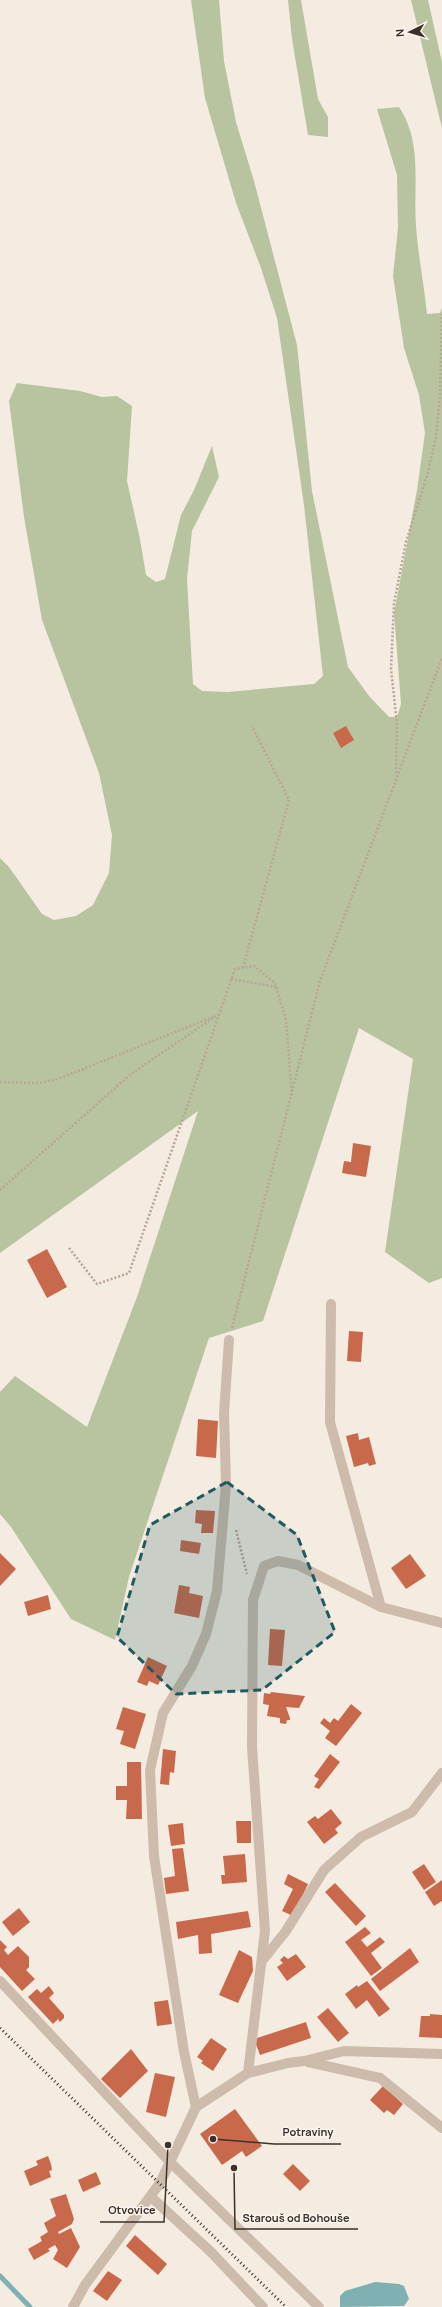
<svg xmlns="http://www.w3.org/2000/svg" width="442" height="2307" viewBox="0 0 442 2307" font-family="Manrope,sans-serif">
  <rect width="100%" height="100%" fill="#f4ebe1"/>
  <g fill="#b8c4a0">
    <path d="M191,0H219L224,61L236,122L254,181L297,345L312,491L348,667L369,696L389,717H397L401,704L394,613L417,490L425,433L419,395L404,348L393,276L398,228L397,175L377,109L399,107C423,143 413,185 416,226C418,255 424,284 427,314L440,313L442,308V1278L429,1283L385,1252L413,1059L359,1028L263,1321L209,1338L129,1577L115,1640L71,1619L11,1527L0,1514V1392L15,1376L87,1427L137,1297L198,1111L0,1253V858L9,867L42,914L54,920L76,916L93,905L109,873L112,835L99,773L42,620L24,517L9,401L17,383L80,391L102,397L117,396L132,406L127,481L140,539L146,575L156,582L165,579L181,515L194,490L212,446L219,477L192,531L187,579L193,684L202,691L228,692L314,684L323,676L304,505L277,318L261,268L236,203L205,98Z"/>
    <polygon points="288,0 301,0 318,99 328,117 328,137 308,135 292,39"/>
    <polygon points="411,0 428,0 442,62 442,128"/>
  </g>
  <polygon fill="#7fb0b2" points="375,2282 399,2284 404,2286 409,2299 404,2306 340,2307 340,2296 345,2291"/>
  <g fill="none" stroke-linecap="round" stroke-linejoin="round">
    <polyline stroke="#7fb0b2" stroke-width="5" points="0,2276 30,2307"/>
  </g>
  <g fill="#c8694b">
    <polygon points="346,726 354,740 341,748 333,733"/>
    <polygon points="353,1143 371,1146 366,1177 342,1173 344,1161 351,1162"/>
    <polygon points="47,1249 67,1287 47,1298 27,1260"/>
    <polygon points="349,1331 363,1332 361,1362 347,1361"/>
    <polygon points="198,1419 218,1421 216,1458 196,1456"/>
    <polygon points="358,1433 359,1440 369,1437 376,1464 369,1466 368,1463 354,1467 346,1436"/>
    <polygon points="196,1510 215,1511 213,1533 201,1533 202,1524 195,1523"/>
    <polygon points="181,1540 201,1543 199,1554 180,1551"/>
    <polygon points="0,1553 16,1569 0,1586"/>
    <polygon points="410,1554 426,1576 406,1589 391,1568"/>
    <polygon points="179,1585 190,1587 189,1593 203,1596 199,1618 174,1613"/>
    <polygon points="48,1595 51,1609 28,1616 24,1602"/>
    <polygon points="270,1629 285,1630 282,1666 268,1665"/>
    <polygon points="148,1657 167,1666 158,1685 149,1681 147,1686 137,1682"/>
    <polygon points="271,1692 305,1696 299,1708 286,1707 290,1718 290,1720 287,1720 286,1724 280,1723 280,1718 267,1716 269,1705 263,1704 264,1693 270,1694"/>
    <polygon points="351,1704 362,1713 336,1746 325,1738 330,1731 320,1723 324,1718 330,1723 334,1718 338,1721"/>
    <polygon points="123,1707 146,1714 135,1749 120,1744 124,1731 116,1729"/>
    <polygon points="163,1749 176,1751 174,1773 170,1772 169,1785 160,1784"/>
    <polygon points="330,1754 340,1762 319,1789 314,1787 319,1779 314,1776"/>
    <polygon points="127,1762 141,1762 142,1819 126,1819 127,1800 116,1800 116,1786 127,1786"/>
    <polygon points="331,1809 342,1823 335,1829 338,1833 324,1844 307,1822 315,1816 318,1819"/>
    <polygon points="236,1821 251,1821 251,1843 237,1843"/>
    <polygon points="183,1823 185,1844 171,1846 168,1825"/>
    <polygon points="183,1848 189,1891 166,1894 164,1878 175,1876 172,1849"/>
    <polygon points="245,1854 247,1882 222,1884 221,1875 225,1875 223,1856"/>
    <polygon points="424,1864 436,1882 424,1890 412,1872"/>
    <polygon points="288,1874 308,1884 293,1916 282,1911 293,1889 284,1884"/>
    <polygon points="442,1880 442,1901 434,1906 425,1892"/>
    <polygon points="335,1883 366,1916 356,1926 325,1892"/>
    <polygon points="19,1908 30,1922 13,1936 2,1922"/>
    <polygon points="248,1911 251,1927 211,1934 212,1953 199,1954 198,1935 178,1939 176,1922"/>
    <polygon points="365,1927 371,1933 361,1940 367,1947 380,1937 385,1942 371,1953 382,1968 371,1976 345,1942"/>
    <polygon points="0,1940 7,1947 4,1950 8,1955 18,1946 29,1957 29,1967 26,1970 35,1979 22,1991 0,1967"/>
    <polygon points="410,1948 419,1962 380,1991 371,1979"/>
    <polygon points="239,1950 252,1957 253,1971 238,2003 219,1995"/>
    <polygon points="296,1954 306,1967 287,1981 277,1967 283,1963 280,1960 284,1956 288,1959"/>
    <polygon points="367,1981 390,2009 379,2017 367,2000 356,2009 345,1994 357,1985 358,1987"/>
    <polygon points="49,1986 54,1993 49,1998 64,2015 64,2018 60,2022 58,2019 53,2024 28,1997 37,1989 41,1993"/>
    <polygon points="168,2000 172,2024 157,2026 154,2002"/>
    <polygon points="328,2008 349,2033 338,2042 317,2017"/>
    <polygon points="430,2014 442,2015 442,2038 419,2037 421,2016 430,2016"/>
    <polygon points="306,2022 311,2038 260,2055 254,2039"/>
    <polygon points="211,2038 227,2049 213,2071 201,2063 203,2061 197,2057"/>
    <polygon points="131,2049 148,2071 120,2098 101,2079"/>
    <polygon points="155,2073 175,2077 166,2117 146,2112"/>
    <polygon points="383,2086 403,2104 394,2115 387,2110 384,2113 370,2100"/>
    <polygon points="235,2109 262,2146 246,2157 242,2151 222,2165 200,2134"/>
    <polygon points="48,2156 51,2164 52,2170 49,2171 51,2177 30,2186 24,2171 38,2165 36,2161"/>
    <polygon points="293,2164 310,2181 300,2191 283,2174"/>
    <polygon points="96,2172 101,2184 83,2192 78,2180"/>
    <polygon points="66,2194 74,2219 72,2224 58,2232 59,2234 71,2228 80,2247 67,2268 53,2259 58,2250 55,2245 48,2249 50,2251 34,2260 28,2249 42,2241 40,2237 48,2232 44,2223 56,2216 50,2199"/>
    <polygon points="135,2235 167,2264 158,2275 126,2246"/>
    <polygon points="108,2271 122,2280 107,2301 93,2291"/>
  </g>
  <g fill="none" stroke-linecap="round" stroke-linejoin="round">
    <g stroke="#b9a596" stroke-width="2.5" stroke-dasharray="2 2" stroke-linecap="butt">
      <polyline points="396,773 397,724 391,669 394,603 406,542 428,472 436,437 440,396 442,314"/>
      <polyline points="243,968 289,800 252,726"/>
      <polyline points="231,979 276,987"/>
      <polyline points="0,1082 39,1083 58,1079 215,1016"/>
      <polyline points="0,1190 131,1074 219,1014"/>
      <polyline points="69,1248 97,1284 129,1273 235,969 254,966 275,983 286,1020 292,1095"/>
      <polyline points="232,1328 320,981 442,658"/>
      <polyline points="236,1530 247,1574"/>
    </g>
    <g stroke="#cdbbac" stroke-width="10">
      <polyline points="331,1304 330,1422 381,1607"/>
      <polyline points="262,1961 286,1931 324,1870 361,1837 412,1812 442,1773"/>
      <polyline points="0,1981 170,2162 319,2307"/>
      <polyline points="308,2062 380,2078 442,2128"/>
      <polyline points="248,2073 265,1931 252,1747 253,1600 264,1566 278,1561 298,1565 381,1607 442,1623"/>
      <polyline points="196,2107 184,2052 154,1856 150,1770 163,1713 192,1666 206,1634 217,1591 226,1485 224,1413 229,1340"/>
      <polyline points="151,2197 211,2252 263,2307"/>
      <polyline points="73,2307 85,2285 160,2183 196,2107 248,2073 288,2063 304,2061 344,2051 442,2054"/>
    </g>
    <polyline stroke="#3b302b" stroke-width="3" stroke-dasharray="1 3" stroke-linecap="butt" points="0,2028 286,2307"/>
  </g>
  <path fill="#1f5a5e" fill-opacity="0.2" stroke="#1f5a5e" stroke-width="3" stroke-dasharray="8 5" stroke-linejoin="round" d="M227,1482L297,1535L335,1632L262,1690L176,1694L117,1637L150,1525Z"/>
  <path fill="none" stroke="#3b302b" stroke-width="1.5" d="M213 2139L274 2144H341M168 2145L164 2222H100M234 2168L235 2229H358"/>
  <g fill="#3b302b" stroke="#fbf5ee" stroke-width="1.5">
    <circle cx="213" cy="2139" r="4"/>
    <circle cx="168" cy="2145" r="4"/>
    <circle cx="234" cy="2168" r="4"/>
  </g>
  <g font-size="11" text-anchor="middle" font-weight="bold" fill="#3b302b" stroke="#fbf5ee" stroke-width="3" stroke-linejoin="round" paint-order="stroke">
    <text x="308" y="2136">Potraviny</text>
    <text x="132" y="2214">Otvovice</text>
    <text x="296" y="2222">Starouš od Bohouše</text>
  </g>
  <g transform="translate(410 32) rotate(265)" stroke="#fbf5ee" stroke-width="3" paint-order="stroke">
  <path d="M0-3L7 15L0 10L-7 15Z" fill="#3b302b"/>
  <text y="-6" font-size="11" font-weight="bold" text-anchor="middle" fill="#3b302b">N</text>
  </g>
</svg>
